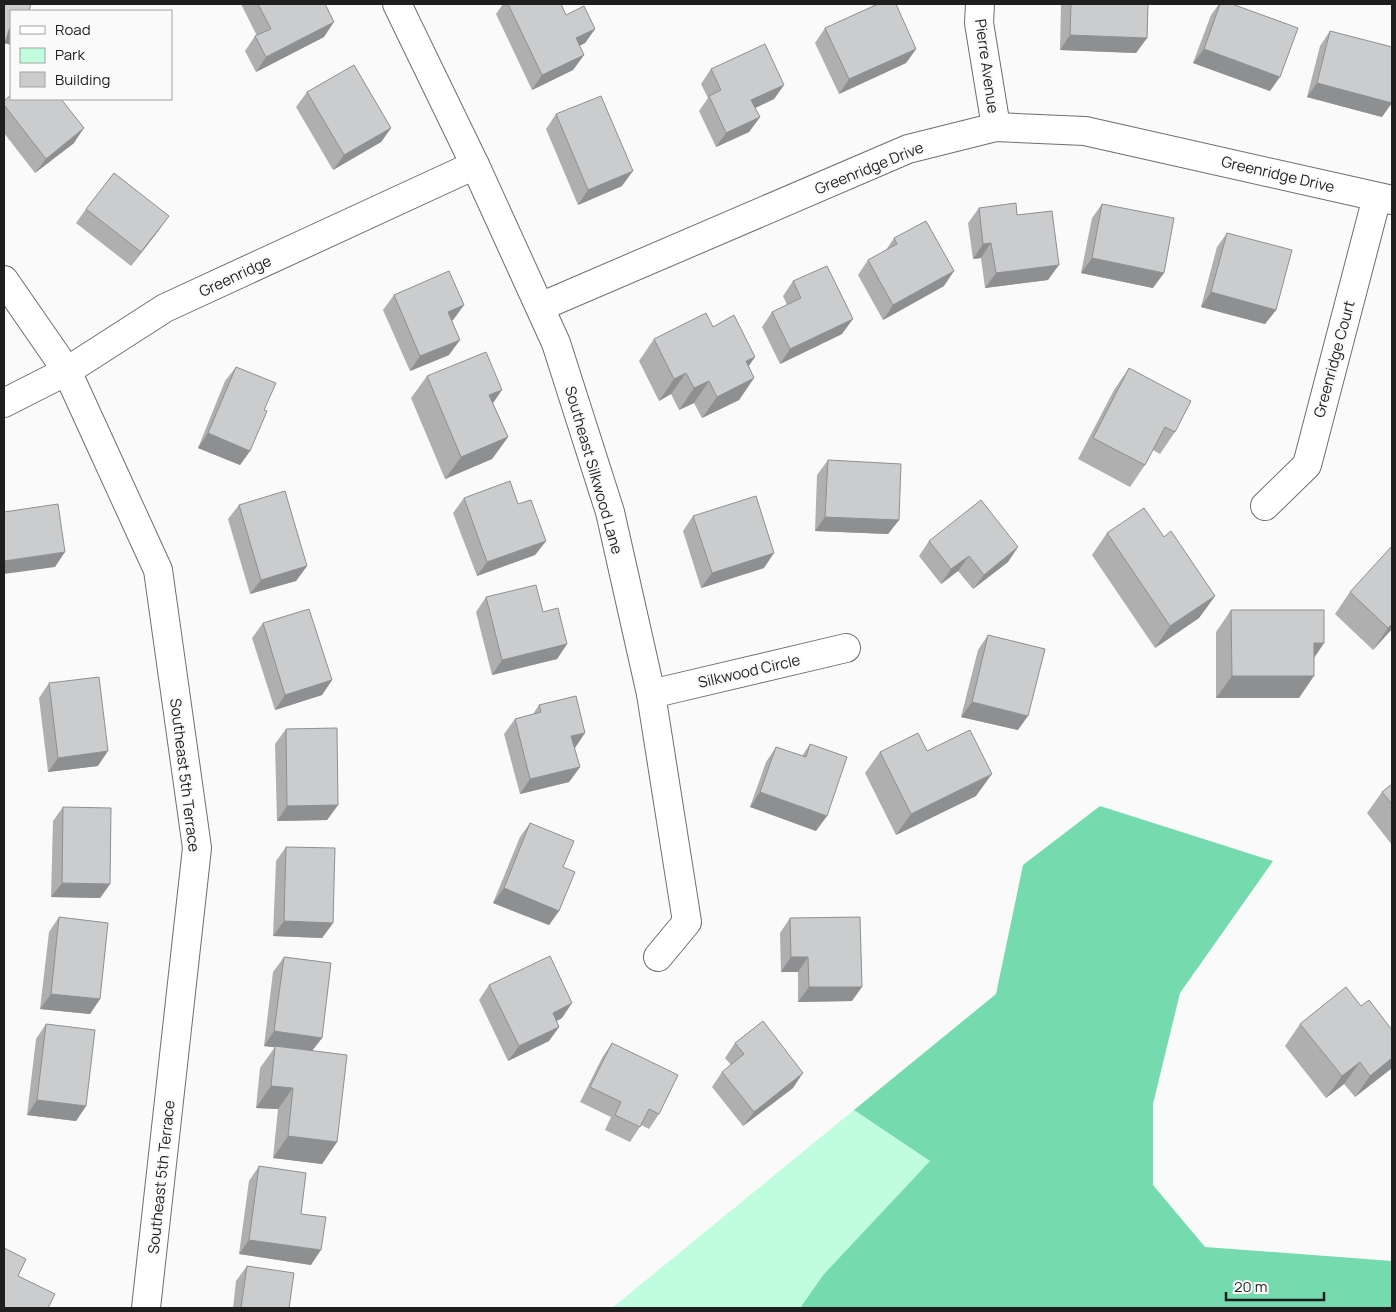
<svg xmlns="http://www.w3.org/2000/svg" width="1396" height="1312" viewBox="0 0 1396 1312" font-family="Manrope,sans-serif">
  <rect width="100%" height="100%" fill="#fafafb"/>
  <polygon fill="#bffdde" points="854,1110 930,1161 824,1274 800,1308 612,1308"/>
  <polygon fill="#75dbae" points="1100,806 1273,861 1180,993 1153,1104 1153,1185 1205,1247 1392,1261 1392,1308 800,1308 824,1274 930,1161 854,1110 996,994 1023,865"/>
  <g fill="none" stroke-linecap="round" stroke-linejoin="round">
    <defs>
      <g id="minor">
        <polyline points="397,4 475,165 556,343 610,512 651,694 687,922 658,957"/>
        <polyline points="980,4 979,23 996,127"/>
        <polyline points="4,280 67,371 158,570 197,848 146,1308"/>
        <polyline points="540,307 908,149 996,127 1085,131 1392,200"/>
        <polyline points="4,403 67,371 165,308 475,165"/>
        <polyline points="1265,506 1307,465 1377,197"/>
        <polyline points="651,694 846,648"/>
      </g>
    </defs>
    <use href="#minor" stroke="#6d6e6f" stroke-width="30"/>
    <use href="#minor" stroke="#fff" stroke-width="28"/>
  </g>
  <g fill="#afafb0">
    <polygon points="241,4 325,4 324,37 256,72 245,51 255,36 257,36"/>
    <polygon points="503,4 508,4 566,15 595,29 585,43 579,46 584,55 573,70 532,90 496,14"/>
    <polygon points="1061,4 1148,4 1147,38 1136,53 1060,50"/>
    <polygon points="1219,4 1232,4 1270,91 1193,63 1211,15"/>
    <polygon points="825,28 916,49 906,63 839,94 815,43"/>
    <polygon points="1330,31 1382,117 1307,97 1320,46"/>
    <polygon points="711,69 784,85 774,99 755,108 760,117 749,132 716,147 699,111 708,98 701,84"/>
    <polygon points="307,92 391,128 381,142 333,170 296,107"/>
    <polygon points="4,101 74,143 35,173 4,133"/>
    <polygon points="556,114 622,186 578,205 546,129"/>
    <polygon points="1102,204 1153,288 1081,273 1092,218"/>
    <polygon points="979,208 1017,215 1048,280 985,288 981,258 973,259 968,223"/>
    <polygon points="86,209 159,230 131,266 76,223"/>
    <polygon points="1227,233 1276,310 1265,324 1201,307 1217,247"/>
    <polygon points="894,238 944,286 883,320 858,275 868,260 886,250"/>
    <polygon points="793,281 842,334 780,364 762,327 772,312 787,305 783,296"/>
    <polygon points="394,295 464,305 453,320 451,321 449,355 410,371 383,310"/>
    <polygon points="713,327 749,366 754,378 739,400 702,418 694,403 679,410 671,394 659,401 639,361 654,339"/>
    <polygon points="236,367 264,410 250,451 240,465 198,448 225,381"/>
    <polygon points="1129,368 1175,432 1160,454 1153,450 1145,465 1130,487 1078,459 1114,390"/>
    <polygon points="427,376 493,403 508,437 492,459 445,479 411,398"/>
    <polygon points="828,460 899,520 888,534 815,531 817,475"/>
    <polygon points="464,498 546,541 535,555 477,576 453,513"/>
    <polygon points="239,505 307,566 296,581 250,594 228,519"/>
    <polygon points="693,516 764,568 701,588 683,531"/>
    <polygon points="1107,533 1164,537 1215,596 1199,618 1155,648 1092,555"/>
    <polygon points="929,541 1008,562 973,589 958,571 941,584 919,556"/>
    <polygon points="1350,592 1392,629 1373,650 1335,614"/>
    <polygon points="486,597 543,612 567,644 557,659 492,675 476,612"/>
    <polygon points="1231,610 1324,643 1314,658 1299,698 1216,698 1216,632"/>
    <polygon points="263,623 332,680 322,695 275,710 252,638"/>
    <polygon points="988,635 1018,730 961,717 978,650"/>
    <polygon points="49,683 98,766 48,772 39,698"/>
    <polygon points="539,705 575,748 574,748 580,767 569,782 520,794 504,734 515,719 533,714"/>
    <polygon points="286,729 338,805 327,820 277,821 275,744"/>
    <polygon points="810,744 816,831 750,807 766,762 776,747 802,756"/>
    <polygon points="927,751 976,796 896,835 865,773 880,752"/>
    <polygon points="1392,784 1392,845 1367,813 1382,792"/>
    <polygon points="63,807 110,884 100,898 51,897 53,821"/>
    <polygon points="530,823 563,867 559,911 549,925 493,903 520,837"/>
    <polygon points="286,847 333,923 322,938 273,936 276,861"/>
    <polygon points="59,917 100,999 90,1014 40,1009 49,932"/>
    <polygon points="790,918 852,1001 798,1002 798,972 781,972 780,933"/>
    <polygon points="284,957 322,1038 312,1051 337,1142 322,1164 273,1158 278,1109 256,1108 260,1068 275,1047 264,1046 273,972"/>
    <polygon points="489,985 562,1018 557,1021 559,1027 549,1041 508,1061 479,1000"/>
    <polygon points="1361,1006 1392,1030 1392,1067 1355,1097 1344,1084 1326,1098 1285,1046 1300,1024"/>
    <polygon points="46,1024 86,1106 76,1121 27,1115 36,1039"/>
    <polygon points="612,1043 659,1114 649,1129 641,1125 630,1142 605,1130 611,1117 580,1102 602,1058"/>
    <polygon points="735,1043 793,1088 743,1126 712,1087 722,1072 731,1065 725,1058"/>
    <polygon points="259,1166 311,1265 239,1254 249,1181"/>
    <polygon points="247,1266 289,1308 233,1308 236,1281"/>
  </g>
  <g fill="#8e8f90">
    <polygon points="334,22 324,37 256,72 266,57"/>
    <polygon points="10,27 11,27 11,45 4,43"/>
    <polygon points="595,29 585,43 565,53 576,38"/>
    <polygon points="1070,35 1147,38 1136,53 1060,50"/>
    <polygon points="916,49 906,63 839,94 849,79"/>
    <polygon points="1204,49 1280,77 1270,91 1193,63"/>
    <polygon points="584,55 573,70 532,90 542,75"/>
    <polygon points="1317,83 1392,103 1382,117 1307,97"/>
    <polygon points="784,85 774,99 741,115 751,100"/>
    <polygon points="760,117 749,132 716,147 726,133"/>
    <polygon points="84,128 74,143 35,173 46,159"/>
    <polygon points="391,128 381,142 333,170 344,155"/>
    <polygon points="633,171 622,186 578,205 588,190"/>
    <polygon points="169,216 159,230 131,266 141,252"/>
    <polygon points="991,243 981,258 973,259 983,244"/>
    <polygon points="1092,258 1164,273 1153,288 1081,273"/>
    <polygon points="1059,265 1048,280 985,288 996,273"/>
    <polygon points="954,271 944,286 883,320 893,305"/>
    <polygon points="1211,292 1276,310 1265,324 1201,307"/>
    <polygon points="464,305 453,320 437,327 448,312"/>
    <polygon points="853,319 842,334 780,364 790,349"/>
    <polygon points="460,340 449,355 410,371 420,356"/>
    <polygon points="755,357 740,379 746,361"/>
    <polygon points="686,373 671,394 659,401 674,379"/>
    <polygon points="754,378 739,400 702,418 717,397"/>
    <polygon points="709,381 694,403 679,410 694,388"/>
    <polygon points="502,390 487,412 489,395"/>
    <polygon points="208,433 250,451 240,465 198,448"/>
    <polygon points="508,437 492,459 445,479 461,457"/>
    <polygon points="825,517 899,520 888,534 815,531"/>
    <polygon points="546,541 535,555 477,576 487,562"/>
    <polygon points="1018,547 1008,562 973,589 984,575"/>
    <polygon points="65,552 55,567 4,574 4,561"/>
    <polygon points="774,553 764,568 701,588 712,573"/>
    <polygon points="969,556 958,571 941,584 951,569"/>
    <polygon points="307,566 296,581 250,594 261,580"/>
    <polygon points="1215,596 1199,618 1155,648 1170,626"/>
    <polygon points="1392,624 1392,629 1373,650 1388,628"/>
    <polygon points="1314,643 1324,643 1309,665"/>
    <polygon points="567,644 557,659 492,675 502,660"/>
    <polygon points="1232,676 1314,676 1299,698 1216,698"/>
    <polygon points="332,680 322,695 275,710 285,695"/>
    <polygon points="972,702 1028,716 1018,730 961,717"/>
    <polygon points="585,733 575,748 561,751 571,736"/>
    <polygon points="108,751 98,766 48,772 58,758"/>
    <polygon points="580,767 569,782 520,794 530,779"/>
    <polygon points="992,774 976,796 896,835 911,814"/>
    <polygon points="760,792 827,816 816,831 750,807"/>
    <polygon points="338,805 327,820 277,821 287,806"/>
    <polygon points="62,883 110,884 100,898 51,897"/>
    <polygon points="504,888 559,911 549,925 493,903"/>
    <polygon points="284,921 333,923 322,938 273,936"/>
    <polygon points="791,957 808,957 798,972 781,972"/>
    <polygon points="809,987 862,987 852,1001 798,1002"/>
    <polygon points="51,994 100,999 90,1014 40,1009"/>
    <polygon points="572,1003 562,1018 542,1028 553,1013"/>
    <polygon points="559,1027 549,1041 508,1061 519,1046"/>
    <polygon points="274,1031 322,1038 311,1052 264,1046"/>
    <polygon points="1392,1058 1392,1067 1391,1069 1355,1097 1370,1076"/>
    <polygon points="1360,1062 1344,1084 1326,1098 1342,1076"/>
    <polygon points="803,1073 793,1088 743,1126 754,1112"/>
    <polygon points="271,1086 293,1088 278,1109 256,1108"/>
    <polygon points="37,1100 86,1106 76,1121 27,1115"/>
    <polygon points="288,1136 337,1142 322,1164 273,1158"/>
    <polygon points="249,1240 321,1250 311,1265 239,1254"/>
  </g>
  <g fill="#cbcccd" stroke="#8e8f90">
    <polygon points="4,4 31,4 29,11 11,11 11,27 10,27 4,46"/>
    <polygon points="258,4 325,4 334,22 266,57 255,36 271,29"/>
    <polygon points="508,4 561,4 566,15 584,6 595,29 576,38 584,55 542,75"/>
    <polygon points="878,4 896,4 916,49 849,79 825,28"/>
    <polygon points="1071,4 1148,4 1147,38 1070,35"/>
    <polygon points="1220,4 1232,4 1298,28 1280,77 1204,49"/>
    <polygon points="1330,31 1392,47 1392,103 1317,83"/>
    <polygon points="765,44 784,85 751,100 760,117 726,133 709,96 721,90 711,69"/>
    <polygon points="354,65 391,128 344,155 307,92"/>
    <polygon points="11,95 11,99 61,99 84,128 46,159 4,105 4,101"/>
    <polygon points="601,96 633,171 588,190 556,114"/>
    <polygon points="114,173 169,216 141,252 86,209"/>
    <polygon points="1016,203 1017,215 1052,211 1059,265 996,273 991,243 983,244 979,208"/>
    <polygon points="1102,204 1174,218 1164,273 1092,258"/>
    <polygon points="926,221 954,271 893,305 868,260 897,244 894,238"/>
    <polygon points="1227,233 1292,250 1276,310 1211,292"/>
    <polygon points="827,266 853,319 790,349 772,312 801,298 793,281"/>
    <polygon points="449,271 464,305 448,312 460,340 420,356 394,295"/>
    <polygon points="706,313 713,327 734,315 755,357 746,361 754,378 717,397 709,381 694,388 686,373 674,379 654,339"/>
    <polygon points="486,352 502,390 489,395 508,437 461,457 427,376"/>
    <polygon points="236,367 276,383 264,410 267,411 250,451 208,433"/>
    <polygon points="1129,368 1191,401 1175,432 1165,427 1145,465 1093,438"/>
    <polygon points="828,460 901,464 899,520 825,517"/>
    <polygon points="510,481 518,504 531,500 546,541 487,562 464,498"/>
    <polygon points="285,491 307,566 261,580 239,505"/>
    <polygon points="756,496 774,553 712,573 693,516"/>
    <polygon points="981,500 1018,547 984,575 969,556 951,569 929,541"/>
    <polygon points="58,504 65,552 4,561 4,512"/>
    <polygon points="1144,508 1164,537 1171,531 1215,596 1170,626 1107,533"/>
    <polygon points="1392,546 1392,624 1388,628 1350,592"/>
    <polygon points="536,585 543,612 558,608 567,644 502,660 486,597"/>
    <polygon points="309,609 332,680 285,695 263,623"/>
    <polygon points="1231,610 1324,610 1324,643 1314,643 1314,676 1232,676"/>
    <polygon points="988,635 1045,649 1028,716 972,702"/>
    <polygon points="99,677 108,751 58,758 49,683"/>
    <polygon points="576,696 585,733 571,736 580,767 530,779 515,719 541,712 539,705"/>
    <polygon points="337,728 338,805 287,806 286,729"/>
    <polygon points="970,730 992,774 911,814 880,752 918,733 927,751"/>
    <polygon points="810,744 847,757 827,816 760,792 776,747 806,757"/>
    <polygon points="1392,784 1392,804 1382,792"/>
    <polygon points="63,807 111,808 110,884 62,883"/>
    <polygon points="530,823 574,841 563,867 575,872 559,911 504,888"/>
    <polygon points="286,847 335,848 333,923 284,921"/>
    <polygon points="59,917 108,923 100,999 51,994"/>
    <polygon points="860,917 862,987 809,987 808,957 791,957 790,918"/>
    <polygon points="550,956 572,1003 553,1013 559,1027 519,1046 489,985"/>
    <polygon points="284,957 331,963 322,1038 274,1031"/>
    <polygon points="1346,987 1361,1006 1369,1000 1392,1030 1392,1058 1370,1076 1360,1062 1342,1076 1300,1024"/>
    <polygon points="763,1021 803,1073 754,1112 722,1072 744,1054 735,1043"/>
    <polygon points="46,1024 95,1030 86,1106 37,1100"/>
    <polygon points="612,1043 678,1075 659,1114 649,1109 640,1127 615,1115 621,1102 590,1087"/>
    <polygon points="275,1046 347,1055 337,1142 288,1136 293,1088 271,1086"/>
    <polygon points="259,1166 306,1173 301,1214 326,1217 321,1250 249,1240"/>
    <polygon points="4,1248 26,1259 18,1276 55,1294 48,1308 4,1308"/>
    <polygon points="247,1266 294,1273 289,1308 241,1308"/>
  </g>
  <g text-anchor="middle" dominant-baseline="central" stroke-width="4" stroke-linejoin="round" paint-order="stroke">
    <g font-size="15" fill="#1e1e1f" stroke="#fafafb">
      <text transform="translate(987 66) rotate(82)">Pierre Avenue</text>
      <text transform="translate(869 168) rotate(-22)">Greenridge Drive</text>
      <text transform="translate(1278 174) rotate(13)">Greenridge Drive</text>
      <text transform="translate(235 276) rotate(-25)">Greenridge</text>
      <text transform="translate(1334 359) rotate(-75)">Greenridge Court</text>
      <text transform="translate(594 470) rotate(74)">Southeast Silkwood Lane</text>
      <text transform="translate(749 671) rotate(-13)">Silkwood Circle</text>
      <text transform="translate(185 775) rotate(83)">Southeast 5th Terrace</text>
      <text transform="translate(161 1177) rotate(-84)">Southeast 5th Terrace</text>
    </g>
  </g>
  <rect width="1396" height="1312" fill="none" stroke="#1e1e1f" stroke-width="10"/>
  <rect x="10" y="10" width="162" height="90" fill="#fafafb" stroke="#a2a2a3"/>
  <rect x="20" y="26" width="25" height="8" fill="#ffffff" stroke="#a2a2a3"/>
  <text x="55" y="35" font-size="15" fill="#1e1e1f">Road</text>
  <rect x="20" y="48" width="25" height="15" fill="#bffdde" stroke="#a2a2a3"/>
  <text x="55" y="60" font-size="15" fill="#1e1e1f">Park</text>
  <rect x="20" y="72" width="25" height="15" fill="#cbcccd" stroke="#a2a2a3"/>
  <text x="55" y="85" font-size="15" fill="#1e1e1f">Building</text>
  <path d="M1226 1292v8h98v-8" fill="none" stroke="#1e1e1f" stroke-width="2.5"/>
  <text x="1234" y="1292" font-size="15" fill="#1e1e1f" stroke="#fafafb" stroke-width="4" paint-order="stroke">20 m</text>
</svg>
